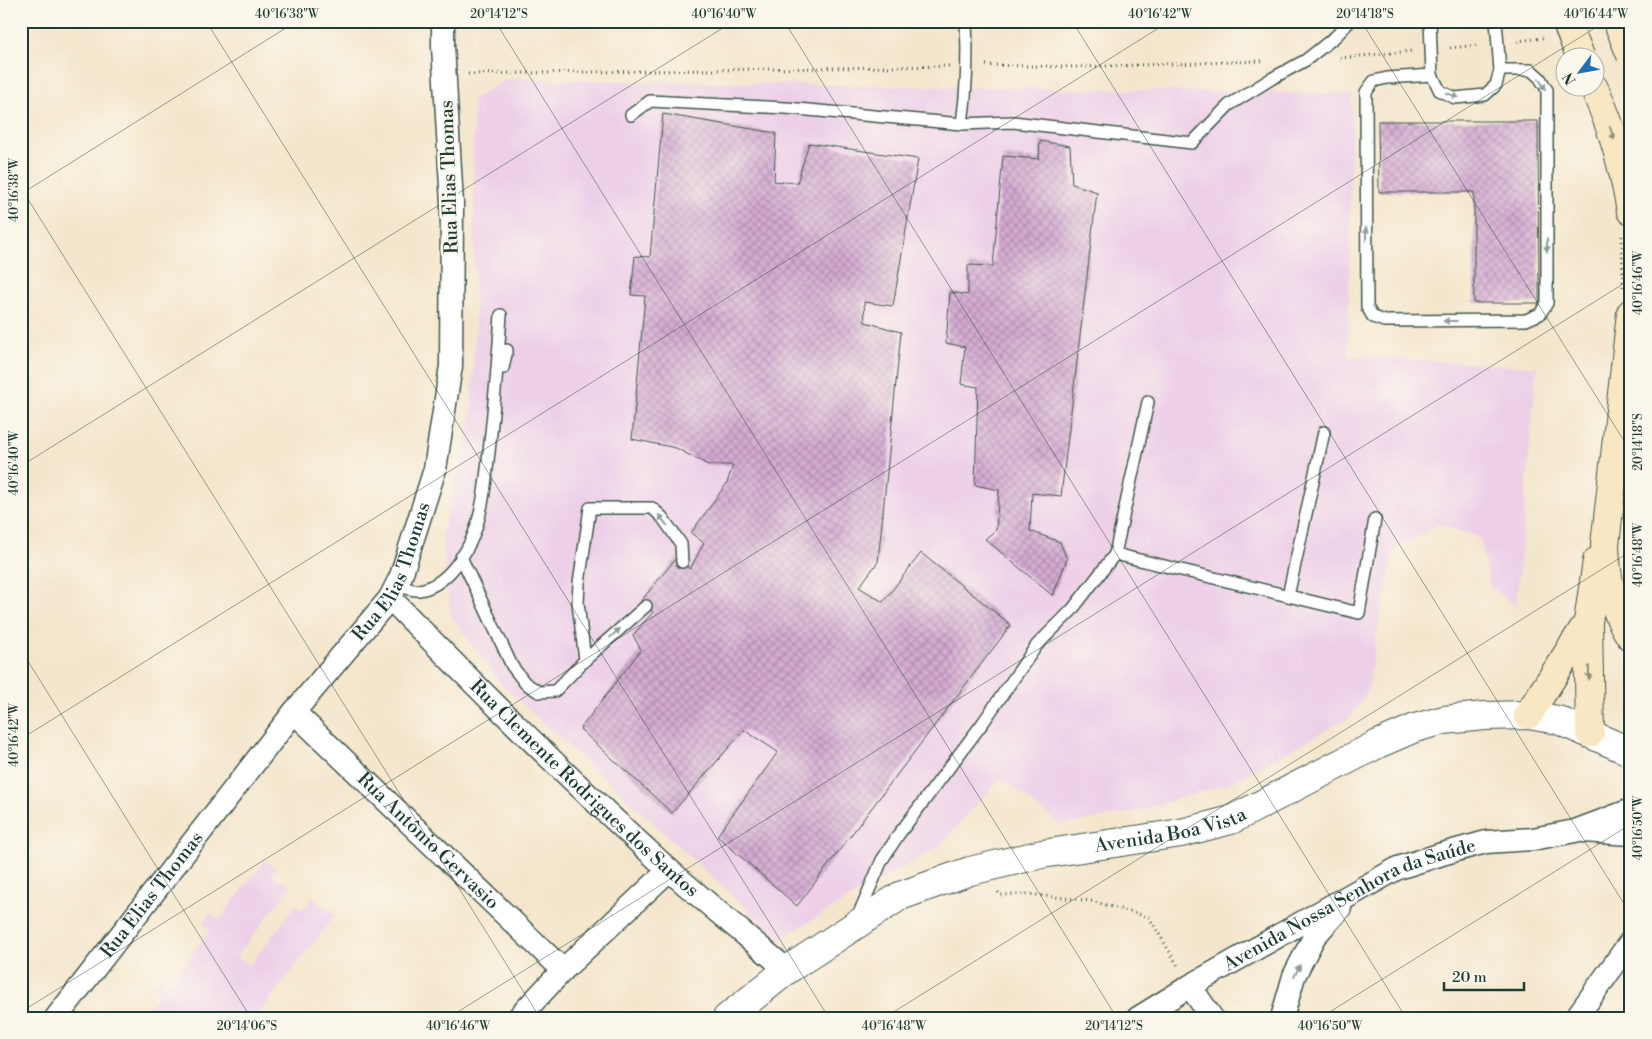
<svg xmlns="http://www.w3.org/2000/svg" width="1652" height="1039" viewBox="0 0 1652 1039" font-family="'Libre Bodoni',serif">
  <defs>
    <pattern id="building-cross-hatch" width="8" height="8" patternUnits="userSpaceOnUse" patternTransform="scale(1.25)"><rect width="8" height="8" fill="#d5abd3"/><path d="M0 0l8 8M0 8l8-8" fill="none" stroke="#ac8cac"/></pattern>
  </defs>
  <rect width="100%" height="100%" fill="#fbf7ec"/>
  <filter id="ink" filterUnits="userSpaceOnUse"><feTurbulence type="fractalNoise" baseFrequency=".02" numOctaves="2"/><feDisplacementMap in="SourceGraphic" scale="10" xChannelSelector="R" yChannelSelector="G"/><feConvolveMatrix kernelMatrix="1 2 1 2 8 2 1 2 1" color-interpolation-filters="sRGB"/></filter>
  <filter id="wash" filterUnits="userSpaceOnUse"><feTurbulence type="fractalNoise" baseFrequency=".0096" numOctaves="4" result="noise"/><feDisplacementMap in="SourceGraphic" scale="20" xChannelSelector="R" yChannelSelector="G"/><feGaussianBlur stdDeviation="1.12" result="paint"/><feColorMatrix in="noise" values="0 0 0 0 0 0 0 0 0 0 0 0 0 0 0 0 0 1.4 0 .05"/><feComposite in="paint" operator="in"/></filter>
  <g filter="url(#wash)">
    <rect width="100%" height="100%" fill="#f4e6cc"/>
    <g fill="#edd0e8">
      <polygon points="505,79 1352,94 1348,356 1537,367 1516,607 1490,586 1480,538 1439,524 1394,550 1377,632 1368,690 1352,716 1228,784 1130,813 1060,825 1001,778 939,846 780,939 501,684 451,615 442,536 471,421 475,333 473,100"/>
      <polygon points="265,860 275,868 271,874 281,882 283,880 291,886 237,956 249,966 296,905 302,910 312,897 335,915 256,1018 195,1018 193,1016 191,1018 141,1018 160,992 153,986 162,975 171,981 210,930 202,924 210,913 219,920"/>
    </g>
    <g id="blocks">
      <g fill="url(#building-cross-hatch)">
        <polygon points="663,114 776,133 774,181 797,183 809,143 918,159 893,306 864,302 865,322 901,332 878,562 859,587 883,602 921,553 1011,625 797,906 717,836 778,752 744,730 672,813 580,729 641,650 633,635 653,612 641,601 676,558 690,569 704,543 691,533 727,483 733,465 708,465 676,448 632,439 645,296 631,295 635,256 650,257"/>
        <polygon points="1378,121 1538,121 1539,303 1474,303 1474,192 1379,192"/>
        <polygon points="1040,141 1070,146 1072,184 1097,192 1061,496 1032,493 1030,531 1060,542 1067,559 1053,596 985,539 996,530 999,490 975,485 978,387 961,384 965,347 946,343 950,292 968,295 968,265 993,266 1003,156 1039,159"/>
      </g>
    </g>
  </g>
  <g filter="url(#ink)">
    <use href="#blocks" fill-opacity="0" stroke="#3f564b" stroke-width="1"/>
    <g fill="none" stroke-linecap="round" stroke-linejoin="round">
      <defs>
        <g id="service">
          <polyline points="1430,21 1432,75 1440,91 1455,98 1485,95 1496,85 1500,70 1496,21"/>
          <polyline points="1432,75 1387,78 1374,81 1366,92 1367,307 1373,317 1384,321 1526,320 1540,314 1547,303 1547,90 1540,78 1531,70 1500,70"/>
          <polyline points="631,115 650,101 786,108 962,124 1013,122 1192,143 1229,105 1271,79 1306,60 1336,36 1350,21"/>
          <path d="M962,124C967,89 968,56 966,21"/>
          <polyline points="503,368 507,350"/>
          <polyline points="1115,554 1359,613 1375,519"/>
          <polyline points="461,557 512,666 525,683 539,692 555,691 585,660 646,606"/>
          <path d="M397,584C404,587 411,591 419,590C447,586 468,552 476,528C484,503 486,477 489,452C494,406 498,361 501,315"/>
          <polyline points="1288,596 1324,432"/>
          <polyline points="585,660 578,603 579,583 590,508 652,508 662,517 681,544 682,562"/>
          <polyline points="857,918 882,860 899,834 982,724 1037,645 1072,610 1115,554 1148,402"/>
        </g>
        <g id="minor">
          <path id="s1" d="M390,598C480,691 573,783 669,870C708,904 748,937 787,970"/>
          <path id="s2" d="M294,712L563,970"/>
          <polyline points="1583,831 1631,834"/>
          <polyline points="1190,986 1212,1018"/>
          <path id="s3" d="M56,1018L294,712L390,598L401,576L435,469L451,366L452,204L443,46V21"/>
          <polyline points="518,1018 563,970 669,870"/>
          <path id="s4" d="M1138,1018L1190,986L1398,868L1442,854L1486,842L1533,839L1575,831L1631,810"/>
          <polyline points="1282,1018 1294,976 1314,937 1340,908"/>
          <polyline points="1576,1018 1631,941"/>
        </g>
        <g id="tertiary">
          <path id="s5" d="M727,1018L787,970L900,896L970,871L1042,854L1181,833L1231,820L1378,744L1415,728L1444,720L1485,716L1528,715L1558,720L1631,752"/>
        </g>
        <g id="secondary">
          <path d="M1594,88C1613,129 1623,166 1631,211"/>
          <path d="M1631,313L1605,545C1606,577 1612,610 1631,637"/>
          <polyline points="1528,715 1588,622"/>
          <polyline points="1590,733 1588,622 1597,561"/>
        </g>
      </defs>
      <use href="#service" stroke="#3f564b" stroke-width="14"/>
      <use href="#minor" stroke="#3f564b" stroke-width="25"/>
      <use href="#tertiary" stroke="#3f564b" stroke-width="30"/>
      <use href="#secondary" stroke="#3f564b" stroke-width="30"/>
      <g stroke="#3f564b" stroke-width="3" stroke-dasharray="1 4" stroke-linecap="butt">
        <polyline points="1517,41 1543,38"/>
        <polyline points="1450,48 1478,45"/>
        <polyline points="1340,58 1414,51"/>
        <polyline points="986,65 1077,67 1262,61"/>
        <polyline points="468,74 949,66"/>
        <polyline points="1622,236 1623,288"/>
        <polyline points="998,892 1000,895 1027,894 1092,901 1149,917 1178,966"/>
      </g>
      <use href="#service" stroke="#fff" stroke-width="11"/>
      <use href="#minor" stroke="#fff" stroke-width="22"/>
      <use href="#tertiary" stroke="#fff" stroke-width="28"/>
      <use href="#secondary" stroke="#f9e7c3" stroke-width="28"/>
      <defs>
        <g id="secondary-bridge">
          <polyline points="1566,21 1581,58"/>
          <polyline points="1617,21 1631,55"/>
        </g>
      </defs>
      <use href="#secondary-bridge" stroke="#3f564b" stroke-width="30" stroke-linecap="butt"/>
      <use href="#secondary-bridge" stroke="#f9e7c3" stroke-width="28"/>
    </g>
    <defs><path id="oneway-solid" d="M-6-.8H1V-3.2L6.5 0L1 3.2V.8H-6Z" transform="scale(1.25)"/></defs>
    <g fill="#8f9e9a">
      <use href="#oneway-solid" transform="translate(1542 84) rotate(60)"/>
      <use href="#oneway-solid" transform="translate(1452 95) rotate(18)"/>
      <use href="#oneway-solid" transform="translate(1366 234) rotate(-90)"/>
      <use href="#oneway-solid" transform="translate(1547 245) rotate(90)"/>
      <use href="#oneway-solid" transform="translate(1450 321) rotate(180)"/>
      <use href="#oneway-solid" transform="translate(663 520) rotate(-129)"/>
      <use href="#oneway-solid" transform="translate(615 633) rotate(-42)"/>
      <use href="#oneway-solid" transform="translate(1297 971) rotate(-64)"/>
    </g>
    <g fill="#8c927c">
      <use href="#oneway-solid" transform="translate(1612 133) rotate(71)"/>
      <use href="#oneway-solid" transform="translate(1589 673) rotate(89)"/>
    </g>
  </g>
  <path fill="none" stroke="#1f3d34" stroke-width="1" stroke-opacity="0.45" d="M206,21L829,1018M495,21L1117,1018M784,21L1406,1018M1072,21L1631,915M1361,21L1631,452M21,188L540,1018M21,194L297,21M21,466L734,21M21,650L251,1018M21,739L1170,21M21,1012L1606,21M448,1018L1631,279M884,1018L1631,551M1320,1018L1631,824"/>
  <g text-anchor="middle" dominant-baseline="central" stroke-width="5" stroke-linejoin="round" paint-order="stroke">
    <g font-size="19" fill="#1f3d34" stroke="#fbf7ec">
      <text transform="translate(449 177) rotate(-92)">Rua Elias Thomas</text>
      <text stroke="none"><textPath href="#s3" startOffset="561">Rua Elias Thomas</textPath></text>
      <text stroke="none"><textPath href="#s1" startOffset="272">Rua Clemente Rodrigues dos Santos</textPath></text>
      <text stroke="none"><textPath href="#s5" startOffset="491">Avenida Boa Vista</textPath></text>
      <text stroke="none"><textPath href="#s2" startOffset="186">Rua Antônio Gervasio</textPath></text>
      <text stroke="none"><textPath href="#s3" startOffset="156">Rua Elias Thomas</textPath></text>
      <text stroke="none"><textPath href="#s4" startOffset="241">Avenida Nossa Senhora da Saúde</textPath></text>
    </g>
  </g>
  <rect width="1652" height="1039" fill="none" stroke="#fbf7ec" stroke-width="55"/>
  <g transform="translate(1580 72) rotate(238)"><circle r="24" fill="#fbf7ec" stroke="#a3ada2"/>
  <path d="M0-4L9 19L0 12L-9 19Z" fill="#1f6fb2"/>
  <text y="-8" font-size="14" font-weight="bold" text-anchor="middle" fill="#1f3d34">N</text>
  </g>
  <path d="M1444 982v8h80v-8" fill="none" stroke="#1f3d34" stroke-width="2.5"/>
  <text x="1452" y="982" font-size="15" fill="#1f3d34" stroke="#fbf7ec" stroke-width="4" paint-order="stroke">20 m</text>
  <rect x="28" y="28" width="1596" height="984" fill="none" stroke="#1f3d34" stroke-width="2"/>
  <g font-size="12" text-anchor="middle" fill="#1f3d34">
    <text x="287" y="18">40°16'38"W</text>
    <text x="499" y="18">20°14'12"S</text>
    <text x="724" y="18">40°16'40"W</text>
    <text x="1160" y="18">40°16'42"W</text>
    <text x="1365" y="18">20°14'18"S</text>
    <text x="1596" y="18">40°16'44"W</text>
    <text transform="translate(14 190) rotate(-90)" y="4">40°16'38"W</text>
    <text transform="translate(1638 283) rotate(-90)" y="4">40°16'46"W</text>
    <text transform="translate(1638 442) rotate(-90)" y="4">20°14'18"S</text>
    <text transform="translate(14 463) rotate(-90)" y="4">40°16'40"W</text>
    <text transform="translate(1638 555) rotate(-90)" y="4">40°16'48"W</text>
    <text transform="translate(14 735) rotate(-90)" y="4">40°16'42"W</text>
    <text transform="translate(1638 828) rotate(-90)" y="4">40°16'50"W</text>
    <text x="247" y="1030">20°14'06"S</text>
    <text x="458" y="1030">40°16'46"W</text>
    <text x="894" y="1030">40°16'48"W</text>
    <text x="1114" y="1030">20°14'12"S</text>
    <text x="1330" y="1030">40°16'50"W</text>
  </g>
</svg>
